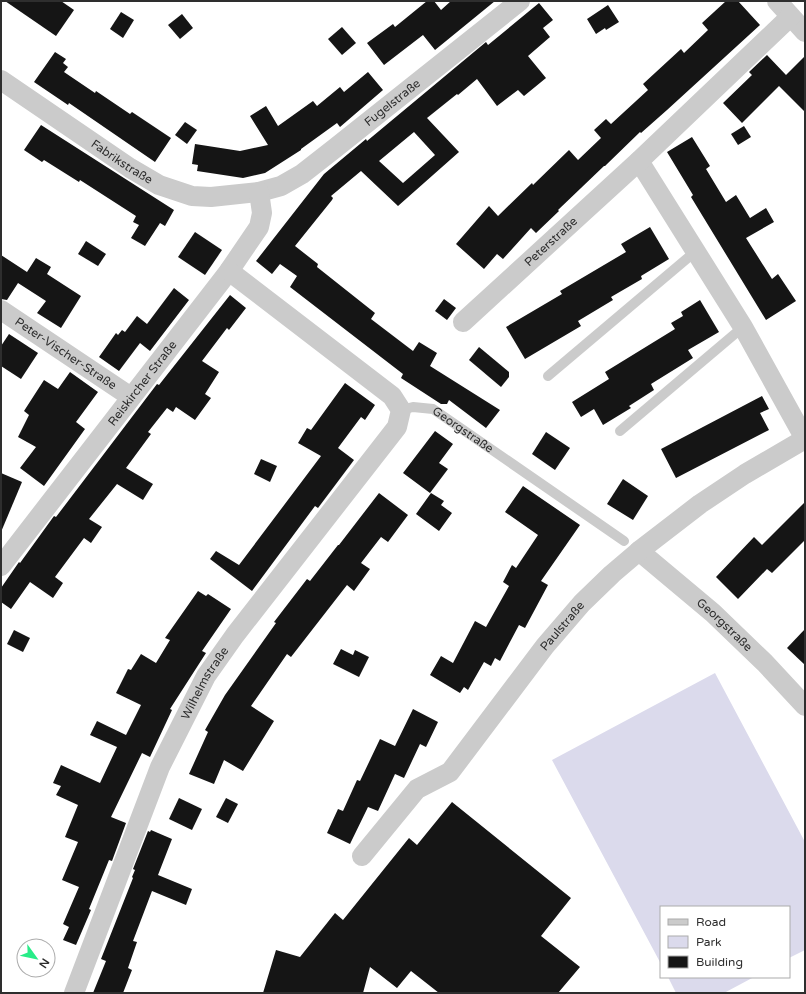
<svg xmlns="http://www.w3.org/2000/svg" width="806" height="994" viewBox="0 0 806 994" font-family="'Varela Round',sans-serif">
  <rect width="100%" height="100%" fill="#fff"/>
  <g fill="#dbdaec">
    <polygon points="715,673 805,842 805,950 789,958 789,907 661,907 661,964 552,760"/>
    <polygon points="668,977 754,977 724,993 676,993"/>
  </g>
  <g fill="#151515" fill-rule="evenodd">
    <polygon points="5,1 61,1 74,10 56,36"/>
    <polygon points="427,1 434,1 441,10 451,1 495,1 435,50 423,35 384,65 367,43 393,24 395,27"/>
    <polygon points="726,1 738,1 760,25 667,110 641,133 640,132 605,166 604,166 558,210 559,211 536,233 531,228 503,259 497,254 484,269 456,244 489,206 498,216 532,183 533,185 569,150 578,160 601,138 594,130 606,119 611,124 648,90 643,84 681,49 684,53 708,30 702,23"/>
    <path d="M539,3L553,20L543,28L550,37L528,56L546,78L524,96L518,90L497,106L477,79L458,95L457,94L427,118L459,152L398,206L361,171L331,196L333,198L332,200L295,246L318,264L317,267L375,313L371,319L413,351L419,342L437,353L430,366L500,410L486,428L449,400L447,404H441L401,378L403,374L290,287L297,276L280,264L272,274L256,261L324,174L366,139L367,141L486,42L488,45ZM414,132L435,155L403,183L379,161Z"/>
    <polygon points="608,5 619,22 606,30 605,28 596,34 587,19"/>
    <polygon points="121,12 134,20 123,38 110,29"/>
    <polygon points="182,14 193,28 180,39 168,25"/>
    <polygon points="342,27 356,43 342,55 328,39"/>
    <polygon points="55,52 66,59 63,63 68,67 64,72 95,93 96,91 130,114 132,112 171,138 155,162 69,103 68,105 34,82"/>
    <polygon points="767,55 786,75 805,56 805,112 779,86 742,123 723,103 752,75 749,72"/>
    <polygon points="368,72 383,90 340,127 337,123 301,149 301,150 265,173 243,178 197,171 198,165 192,164 195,144 240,151 268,145 250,116 266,106 278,126 313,101 317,106 340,87 344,92"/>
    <polygon points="185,122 197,130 187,144 175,135"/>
    <polygon points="41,125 174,210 165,226 160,223 145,246 131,238 139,225 133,222 136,216 80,180 79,182 44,160 42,162 24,150"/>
    <polygon points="744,126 751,137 738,145 731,134"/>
    <polygon points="692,137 710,166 706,169 726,202 736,195 750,218 766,208 774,222 746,238 772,279 778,274 796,301 766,320 691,197 693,195 667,152"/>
    <polygon points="650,227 669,259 641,276 642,279 611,297 613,300 578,321 581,326 525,359 506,327 562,294 560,291 626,252 621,244"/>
    <polygon points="195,232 222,250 205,275 178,257"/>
    <polygon points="86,241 106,254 98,266 78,254"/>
    <polygon points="1,255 27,272 36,258 51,267 47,274 81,296 61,328 37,313 46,301 18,283 7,300 1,299"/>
    <polygon points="174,288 189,300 150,351 140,343 119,371 99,357 116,333 118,335 122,330 125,332 137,316 147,324"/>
    <polygon points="230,295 246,308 229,330 227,328 202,361 219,372 205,394 211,398 195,420 176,407 173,412 167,408 148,432 151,434 126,468 153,484 143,500 117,484 89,519 102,527 91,543 84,538 55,577 63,583 53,598 30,582 11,609 1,602 1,588 19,562 20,563 54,516 56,517 157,384 159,385"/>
    <polygon points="444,299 456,308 447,320 435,311"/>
    <polygon points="700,300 719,332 688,350 693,358 651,384 654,390 629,406 631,408 603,425 594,409 581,417 572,402 609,379 605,372 675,329 671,323 683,316 681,312"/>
    <polygon points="9,334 38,353 21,379 1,366 1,346"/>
    <polygon points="479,347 509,372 509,377 501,387 469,360"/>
    <polygon points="70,372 98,392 76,422 85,429 44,486 20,468 36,447 18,437 29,415 24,411 44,380 58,389"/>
    <polygon points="345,383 375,405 365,420 361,417 338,448 354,460 318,508 315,506 252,591 210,559 216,551 239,565 321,456 298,443 307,428 311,430"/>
    <polygon points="762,396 769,409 760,413 769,430 676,478 661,449"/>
    <polygon points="435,431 453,444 439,463 448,469 430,493 403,473"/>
    <polygon points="546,432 570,448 555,470 532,454"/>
    <polygon points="261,459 277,466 270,482 254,474"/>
    <polygon points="1,473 22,482 1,532"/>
    <polygon points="623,479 648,496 633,520 607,504"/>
    <polygon points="523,486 580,525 541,581 548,585 525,628 519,625 500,661 495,658 491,666 484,662 468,690 464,687 460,693 430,675 441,656 453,663 475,621 486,627 509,586 503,582 512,565 516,568 538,535 505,512"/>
    <polygon points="379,493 408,515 388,542 381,537 361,563 370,569 354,591 347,585 291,657 287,654 251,706 274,721 243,771 224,760 214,784 189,774 208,732 205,730 225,695 276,623 274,622 307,579 310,581 338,545 339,545"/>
    <polygon points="431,493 444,501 441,505 452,513 439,531 416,514"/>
    <polygon points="805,502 805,540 772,573 767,569 738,599 716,577 754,537 762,545"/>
    <polygon points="198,591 206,596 208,594 231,609 202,651 206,653 170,709 172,710 150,757 142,753 111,817 126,823 112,861 109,860 89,909 91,910 76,945 63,940 69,927 63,924 79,887 62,880 78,842 65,837 78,805 56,795 61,786 53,783 61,765 100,783 117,747 90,735 97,721 126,735 141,705 116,693 128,669 131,670 141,654 156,663 170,640 165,638"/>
    <polygon points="805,629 805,665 787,648"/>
    <polygon points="14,630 30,638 23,652 7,644"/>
    <polygon points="341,649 353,655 355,650 369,657 359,677 333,664"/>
    <polygon points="413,709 438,722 426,747 420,744 404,778 395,774 378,811 368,807 350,844 327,833 338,809 343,811 357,780 360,781 380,739 395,746"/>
    <polygon points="179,798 202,809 192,830 169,819"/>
    <polygon points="226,798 238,804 228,823 216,817"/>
    <polygon points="452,802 571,898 541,936 580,967 558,993 439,993 411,971 397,988 370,967 363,993 263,993 276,950 300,957 335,913 343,920 409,838 417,845"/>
    <polygon points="151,830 172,839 158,875 192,889 186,905 152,891 133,941 137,942 128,968 132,970 123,993 93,993 106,961 101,959 133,878 132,877 135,870 133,869 148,831 150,832"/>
  </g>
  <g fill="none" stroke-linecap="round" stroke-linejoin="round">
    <g stroke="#cbcbcb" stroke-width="10">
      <polyline points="548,376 696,251"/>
      <path id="s1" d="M401,410L413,407L433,409L624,541"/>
      <polyline points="620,431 743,327"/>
    </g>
    <g stroke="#cbcbcb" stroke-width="20">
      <polyline points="777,1 805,32"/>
      <path id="s2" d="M1,80L130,168L159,185L192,196L211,197L259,192L281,186L302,174L334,149L520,1"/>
      <polyline points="639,161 743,327 805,439"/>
      <path id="s3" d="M1,310L131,397"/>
      <path id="s4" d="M463,322L639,161L790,17"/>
      <path id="s5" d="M639,551L713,613L765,663L805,706"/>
      <path id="s6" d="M1,566L229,271L259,227L262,213L259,192"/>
      <path id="s7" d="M362,856L417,789L450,772L545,646L582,603L612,574L639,551L700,504L745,474L805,439"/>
      <path id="s8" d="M74,993L160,767L206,676L235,635L397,427L401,410L392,396L229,271"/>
    </g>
  </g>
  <g text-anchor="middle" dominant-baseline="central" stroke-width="4" stroke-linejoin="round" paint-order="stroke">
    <g font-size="12" fill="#2e2e2e" stroke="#fff">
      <text stroke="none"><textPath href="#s2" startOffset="454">Fugelstraße</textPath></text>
      <text stroke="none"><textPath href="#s2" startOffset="146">Fabrikstraße</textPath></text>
      <text stroke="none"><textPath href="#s4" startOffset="119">Peterstraße</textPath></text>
      <text stroke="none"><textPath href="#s3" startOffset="78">Peter-Vischer-Straße</textPath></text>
      <text stroke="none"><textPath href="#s6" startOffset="231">Reiskircher Straße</textPath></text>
      <text stroke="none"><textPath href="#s1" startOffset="69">Georgstraße</textPath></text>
      <text stroke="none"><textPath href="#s5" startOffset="113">Georgstraße</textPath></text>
      <text stroke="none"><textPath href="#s7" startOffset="308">Paulstraße</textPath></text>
      <text stroke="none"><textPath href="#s8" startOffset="337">Wilhelmstraße</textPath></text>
    </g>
  </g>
  <rect width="806" height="994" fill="none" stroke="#2e2e2e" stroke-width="4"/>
  <rect x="660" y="906" width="130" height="72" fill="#ffffff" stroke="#ababab"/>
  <rect x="668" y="919" width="20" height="6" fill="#cbcbcb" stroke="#ababab"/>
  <text x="696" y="926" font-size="12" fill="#2e2e2e">Road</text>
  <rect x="668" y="936" width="20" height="12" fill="#dbdaec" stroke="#ababab"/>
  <text x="696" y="946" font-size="12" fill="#2e2e2e">Park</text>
  <rect x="668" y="956" width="20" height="12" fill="#151515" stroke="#ababab"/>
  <text x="696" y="966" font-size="12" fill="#2e2e2e">Building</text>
  <g transform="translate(36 958) rotate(123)"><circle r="19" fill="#ffffff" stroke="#ababab"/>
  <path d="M0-3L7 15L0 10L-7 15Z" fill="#28ec88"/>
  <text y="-6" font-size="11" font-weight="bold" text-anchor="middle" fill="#2e2e2e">N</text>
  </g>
</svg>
